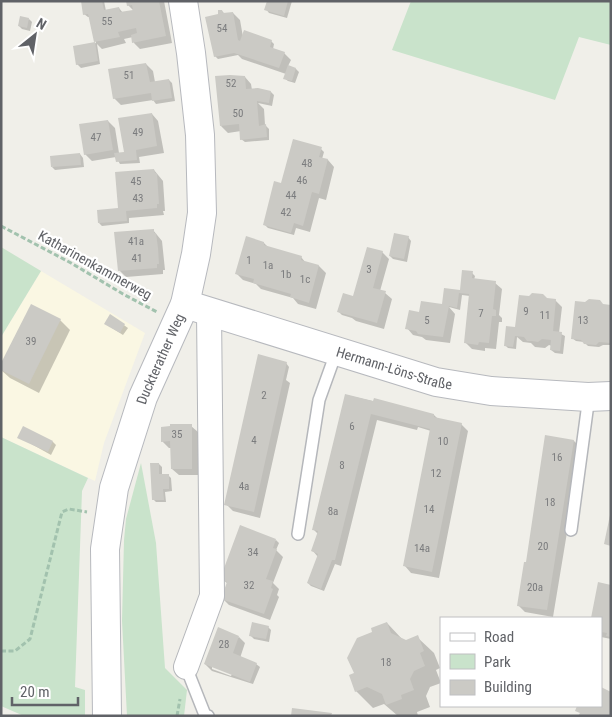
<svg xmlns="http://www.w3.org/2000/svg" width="612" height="717" viewBox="0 0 612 717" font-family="'Roboto Condensed',sans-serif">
  <rect width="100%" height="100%" fill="#f0efe9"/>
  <polygon fill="#faf7e3" points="41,271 145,333 104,443 95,481 1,437 1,337"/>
  <g fill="#c9e3cb">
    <polygon points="411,1 611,1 611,45 579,37 555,100 392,50"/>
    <polygon points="1,247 41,271 1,337"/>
    <polygon points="1,437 88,478 82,491 75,687 85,690 85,716 24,716 1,706"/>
    <polygon points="141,463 156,543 165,668 187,690 184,716 127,716 122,621 124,540 126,519"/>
  </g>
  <g fill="#0003" fill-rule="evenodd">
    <polygon points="82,1 104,1 106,11 119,8 123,13 134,11 128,5 128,1 164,1 172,43 140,49 134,43 133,37 124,39 126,43 102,49 97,44 100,64 81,68 77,64 74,47 96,43 90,17 88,17 84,14"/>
    <polygon points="268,1 292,1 287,18 269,13 266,9"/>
    <polygon points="222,11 225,14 233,13 240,20 243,37 271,41 274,44 273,49 284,53 291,60 288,66 296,69 299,72 295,83 288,81 284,78 286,74 242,59 238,55 218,59 215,56 220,15"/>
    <polygon points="29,19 32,22 30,31 22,29 19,26"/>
    <polygon points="146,64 153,71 155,82 169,80 172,83 175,101 156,104 153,100 121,105 114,98"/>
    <polygon points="245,77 251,84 252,90 271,92 274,95 272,106 258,103 264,109 265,125 269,129 269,140 245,142 241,139 241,131 228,133 221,126"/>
    <polygon points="152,114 158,121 164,153 139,157 140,163 120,164 116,157 92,161 85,154 108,121 115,128 119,153 125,153"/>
    <polygon points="321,149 324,152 322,159 328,160 334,167 326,200 319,198 310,232 296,228 294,235 268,228 265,225 282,185"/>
    <polygon points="80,154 83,158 84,167 55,170 52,167"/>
    <polygon points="154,170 163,181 165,211 163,211 164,215 129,218 129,223 102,226 99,223 117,210"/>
    <polygon points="153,230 162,241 165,270 163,270 163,274 126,277 119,270"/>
    <polygon points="408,237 411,241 407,262 393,259 390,256"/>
    <polygon points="264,243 269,248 301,257 306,263 319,266 326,273 316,309 298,304 293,298 261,289 256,284 243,280 237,274"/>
    <polygon points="382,252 389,259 380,291 385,293 392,299 384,329 356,321 352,318 342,315 339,312 353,297"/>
    <polygon points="472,273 475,276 474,280 495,283 502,289 499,315 502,318 502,322 499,322 496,349 485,348 485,351 472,349 465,342 470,296 462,295 460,310 449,307 455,314 450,343 426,340 422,337 413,335 407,328 420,313 446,306 446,289 461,292"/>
    <polygon points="546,299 555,300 562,307 559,333 565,336 563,354 555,353 551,350 552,346 549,345 545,348 535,347 531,343 523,342 517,337 516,349 508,348 505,345 515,328"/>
    <polygon points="604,305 611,306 611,345 603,345 599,347 588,346 584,342 576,341 572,338"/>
    <polygon points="31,306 60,320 70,330 39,393 10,378 1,370"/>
    <polygon points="111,316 128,328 123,335 106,324"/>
    <polygon points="286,363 289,367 286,380 290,383 260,518 233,511 226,504"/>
    <polygon points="346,395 434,415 438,419 461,424 468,431 439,578 411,573 405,566 431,431 418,427 417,430 377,420 341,566 335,564 324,591 311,586 308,583 318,557 313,551 318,534 314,530"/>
    <polygon points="191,426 198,432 199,475 179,475 172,469 171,448 169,448 162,441"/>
    <polygon points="19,437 53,442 56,445 51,455"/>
    <polygon points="546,437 574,441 581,448 553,617 525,612 518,605 527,564"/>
    <polygon points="159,464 162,467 162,475 168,475 171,478 172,491 165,492 166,502 156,502 153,499"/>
    <polygon points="276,540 279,543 276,550 283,557 273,583 279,589 277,595 279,597 270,620 229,605 222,598 228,584 221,578"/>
    <polygon points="599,584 611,586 611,639 601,637 601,618 593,618"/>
    <polygon points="387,623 403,640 406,641 417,637 434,653 440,668 436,670 441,683 430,687 426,696 430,707 417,712 418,716 398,716 384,704 373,708 356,691 355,674 374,633"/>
    <polygon points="268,627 271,630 269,642 254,639 251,636"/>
    <path d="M239,637L245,643L240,658L256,664L260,667L253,684L212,671L205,664ZM212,666L232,674L231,676L212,669Z"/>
  </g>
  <g fill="#cbcac5">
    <polygon points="81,1 102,1 104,10 119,7 120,12 133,10 132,5 127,6 126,1 159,1 166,36 132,43 131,35 137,33 136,28 118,32 120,37 94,42 88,14 83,15"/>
    <polygon points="267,1 288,1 284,16 264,10"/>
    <polygon points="218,10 222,10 223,13 233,12 238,40 240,41 244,30 272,40 270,47 285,52 279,68 234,53 214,57 205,17 218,14"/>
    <polygon points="20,16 29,18 27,28 18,26"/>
    <polygon points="95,42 98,61 76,65 73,46"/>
    <polygon points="146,63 150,82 169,79 172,98 152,101 151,93 113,99 108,69"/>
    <polygon points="288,65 296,68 292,81 283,79"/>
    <polygon points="230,75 245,76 246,89 258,88 271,91 269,103 257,101 259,126 266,124 267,137 240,140 239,124 220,126 215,76"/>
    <polygon points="152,113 157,146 136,150 137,160 116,162 114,153 124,152 118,118"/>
    <polygon points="108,120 113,150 84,155 79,124"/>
    <polygon points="293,139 322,147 319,157 328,159 319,194 312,192 303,226 294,223 291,233 263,225 274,181 281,183"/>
    <polygon points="80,153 81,165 51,167 50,156"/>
    <polygon points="154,169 155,173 157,173 159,204 157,204 157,208 126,211 127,221 98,223 97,210 118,208 115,172"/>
    <polygon points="154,229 154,233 156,233 158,248 159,264 157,264 157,268 118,271 114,232"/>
    <polygon points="394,233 409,236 404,259 389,256"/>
    <polygon points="246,236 264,242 264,245 302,256 301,260 319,265 309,303 290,297 291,294 253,283 254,279 235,274"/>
    <polygon points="367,247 383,251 373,288 386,291 377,323 337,312 343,293 353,296"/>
    <polygon points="462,270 473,271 472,278 496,281 493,309 496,310 496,316 492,316 489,343 479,342 478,345 464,343 469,294 459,293 457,308 449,306 443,337 418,334 416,331 405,329 409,310 419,312 421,301 442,304 444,288 460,290"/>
    <polygon points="532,293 543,294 547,298 556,299 553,331 562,332 560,351 550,350 551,340 542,339 538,342 532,341 527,341 524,337 515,336 513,347 504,346 506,326 515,327 519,295 529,296"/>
    <polygon points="589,299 600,300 603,304 611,305 611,343 599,342 596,345 584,344 581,340 571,339 575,301 585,302"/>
    <polygon points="31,304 61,319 29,384 1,370 1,363"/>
    <polygon points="110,314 125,324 120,333 104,324"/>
    <polygon points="258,354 287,362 254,512 224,505"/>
    <polygon points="345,394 373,401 374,398 434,414 434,417 462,423 432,572 403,566 430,429 371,414 335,560 332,560 321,589 307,583 318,554 311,551 318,531 312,530"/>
    <polygon points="170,424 192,424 192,469 171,469 170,441 161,442 161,427 170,426"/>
    <polygon points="23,426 53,441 48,452 17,438"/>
    <polygon points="545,435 574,440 547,610 517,606 524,562 526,562"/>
    <polygon points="150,463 159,463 159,474 169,474 169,489 163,489 164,500 152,500"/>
    <polygon points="610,515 611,515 611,546 604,544"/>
    <polygon points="240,525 276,539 273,548 277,549 266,579 273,581 271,588 273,589 264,614 221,599 227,582 220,579"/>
    <polygon points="598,582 611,585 611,637 606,636 607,633 601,632 601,618 591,618"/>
    <polygon points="252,622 269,626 266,639 249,636"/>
    <polygon points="387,622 391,633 406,640 418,635 424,651 420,653 425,666 414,671 410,679 414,690 401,695 402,699 386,705 382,694 367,687 355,692 349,675 354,673 347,658 357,638 372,632 371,628"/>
    <polygon points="218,627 239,636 233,653 257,663 250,682 204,664"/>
    <polygon points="601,687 611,692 611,716 578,716 580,713 575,711 577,706 601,706"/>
    <polygon points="292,708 332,713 331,716 291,716"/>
  </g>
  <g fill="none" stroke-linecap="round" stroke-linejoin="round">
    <defs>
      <g id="lane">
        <polyline points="571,530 589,396"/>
        <polyline points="298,534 319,400 337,350"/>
        <polyline points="186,667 205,715 208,716"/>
      </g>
      <polyline id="street" points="186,667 212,596 209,312"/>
      <g id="secondary">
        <path id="s1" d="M185,304L436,382L491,391L588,397L611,396"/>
        <path id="s2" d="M107,716L105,549L114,488L143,397L185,304L196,254L202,213L200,135L191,53L183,1"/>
      </g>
    </defs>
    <use href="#lane" stroke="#b5b7bb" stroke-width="14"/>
    <use href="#street" stroke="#b5b7bb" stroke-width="26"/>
    <use href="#secondary" stroke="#b7b9be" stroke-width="30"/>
    <g stroke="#a2c2ae" stroke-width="3" stroke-dasharray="5 2.5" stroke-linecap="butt">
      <polyline points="1,226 71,263 123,294 157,312"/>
      <polyline points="1,651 15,651 30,639 62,512 69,509 87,512"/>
      <polyline points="177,716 180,699"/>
    </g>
    <use href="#lane" stroke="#fff" stroke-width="11"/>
    <use href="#street" stroke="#fff" stroke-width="24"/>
    <use href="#secondary" stroke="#fff" stroke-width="28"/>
  </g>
  <g text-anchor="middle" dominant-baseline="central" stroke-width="4.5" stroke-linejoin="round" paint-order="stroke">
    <g font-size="11" fill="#7b7c7e">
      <text x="107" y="21">55</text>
      <text x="222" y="28">54</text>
      <text x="129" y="75">51</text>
      <text x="231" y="83">52</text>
      <text x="238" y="113">50</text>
      <text x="138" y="132">49</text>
      <text x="96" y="137">47</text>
      <text x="307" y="163">48</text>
      <text x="302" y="180">46</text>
      <text x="136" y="181">45</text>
      <text x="291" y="195">44</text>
      <text x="138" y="198">43</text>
      <text x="286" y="212">42</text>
      <text x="136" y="241">41a</text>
      <text x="137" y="258">41</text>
      <text x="249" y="260">1</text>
      <text x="268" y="265">1a</text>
      <text x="369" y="269">3</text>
      <text x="286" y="274">1b</text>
      <text x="305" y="279">1c</text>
      <text x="526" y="311">9</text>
      <text x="481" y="313">7</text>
      <text x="545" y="315">11</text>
      <text x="427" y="320">5</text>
      <text x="583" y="320">13</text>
      <text x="31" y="341">39</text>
      <text x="264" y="395">2</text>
      <text x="352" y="426">6</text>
      <text x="177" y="434">35</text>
      <text x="254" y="440">4</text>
      <text x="443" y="441">10</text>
      <text x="557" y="457">16</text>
      <text x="342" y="465">8</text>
      <text x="436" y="473">12</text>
      <text x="244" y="486">4a</text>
      <text x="550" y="502">18</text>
      <text x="429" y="509">14</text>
      <text x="333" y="511">8a</text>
      <text x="543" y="546">20</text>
      <text x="422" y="548">14a</text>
      <text x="253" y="552">34</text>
      <text x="249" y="585">32</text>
      <text x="535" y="587">20a</text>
      <text x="224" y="644">28</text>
      <text x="386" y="662">18</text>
    </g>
    <g font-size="14" fill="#606267" stroke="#fff">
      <text transform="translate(95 265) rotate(29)">Katharinenkammerweg</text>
      <text stroke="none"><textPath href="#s2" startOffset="366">Duckterather Weg</textPath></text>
      <text stroke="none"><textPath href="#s1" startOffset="219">Hermann-Löns-Straße</textPath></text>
    </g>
  </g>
  <rect width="612" height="717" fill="none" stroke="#606267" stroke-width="5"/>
  <rect x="440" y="617" width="162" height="90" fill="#ffffff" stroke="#bfc0c2"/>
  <rect x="450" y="633" width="25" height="8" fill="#ffffff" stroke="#bfc0c2"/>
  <text x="484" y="642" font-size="15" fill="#606267">Road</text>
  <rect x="450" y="654" width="25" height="15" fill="#c9e3cb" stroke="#bfc0c2"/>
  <text x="484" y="667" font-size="15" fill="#606267">Park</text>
  <rect x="450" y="680" width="25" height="15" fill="#cbcac5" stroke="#bfc0c2"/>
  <text x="484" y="692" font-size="15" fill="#606267">Building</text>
  <g transform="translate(35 35) rotate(30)" stroke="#ffffff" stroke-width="4" paint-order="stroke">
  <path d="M0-4L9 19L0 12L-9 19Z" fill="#606267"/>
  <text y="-8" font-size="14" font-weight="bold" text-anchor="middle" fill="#606267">N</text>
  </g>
  <path d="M12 697v8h66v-8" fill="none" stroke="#606267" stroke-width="2.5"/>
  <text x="20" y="697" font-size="15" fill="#606267" stroke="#ffffff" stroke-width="4" paint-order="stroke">20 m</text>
</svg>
